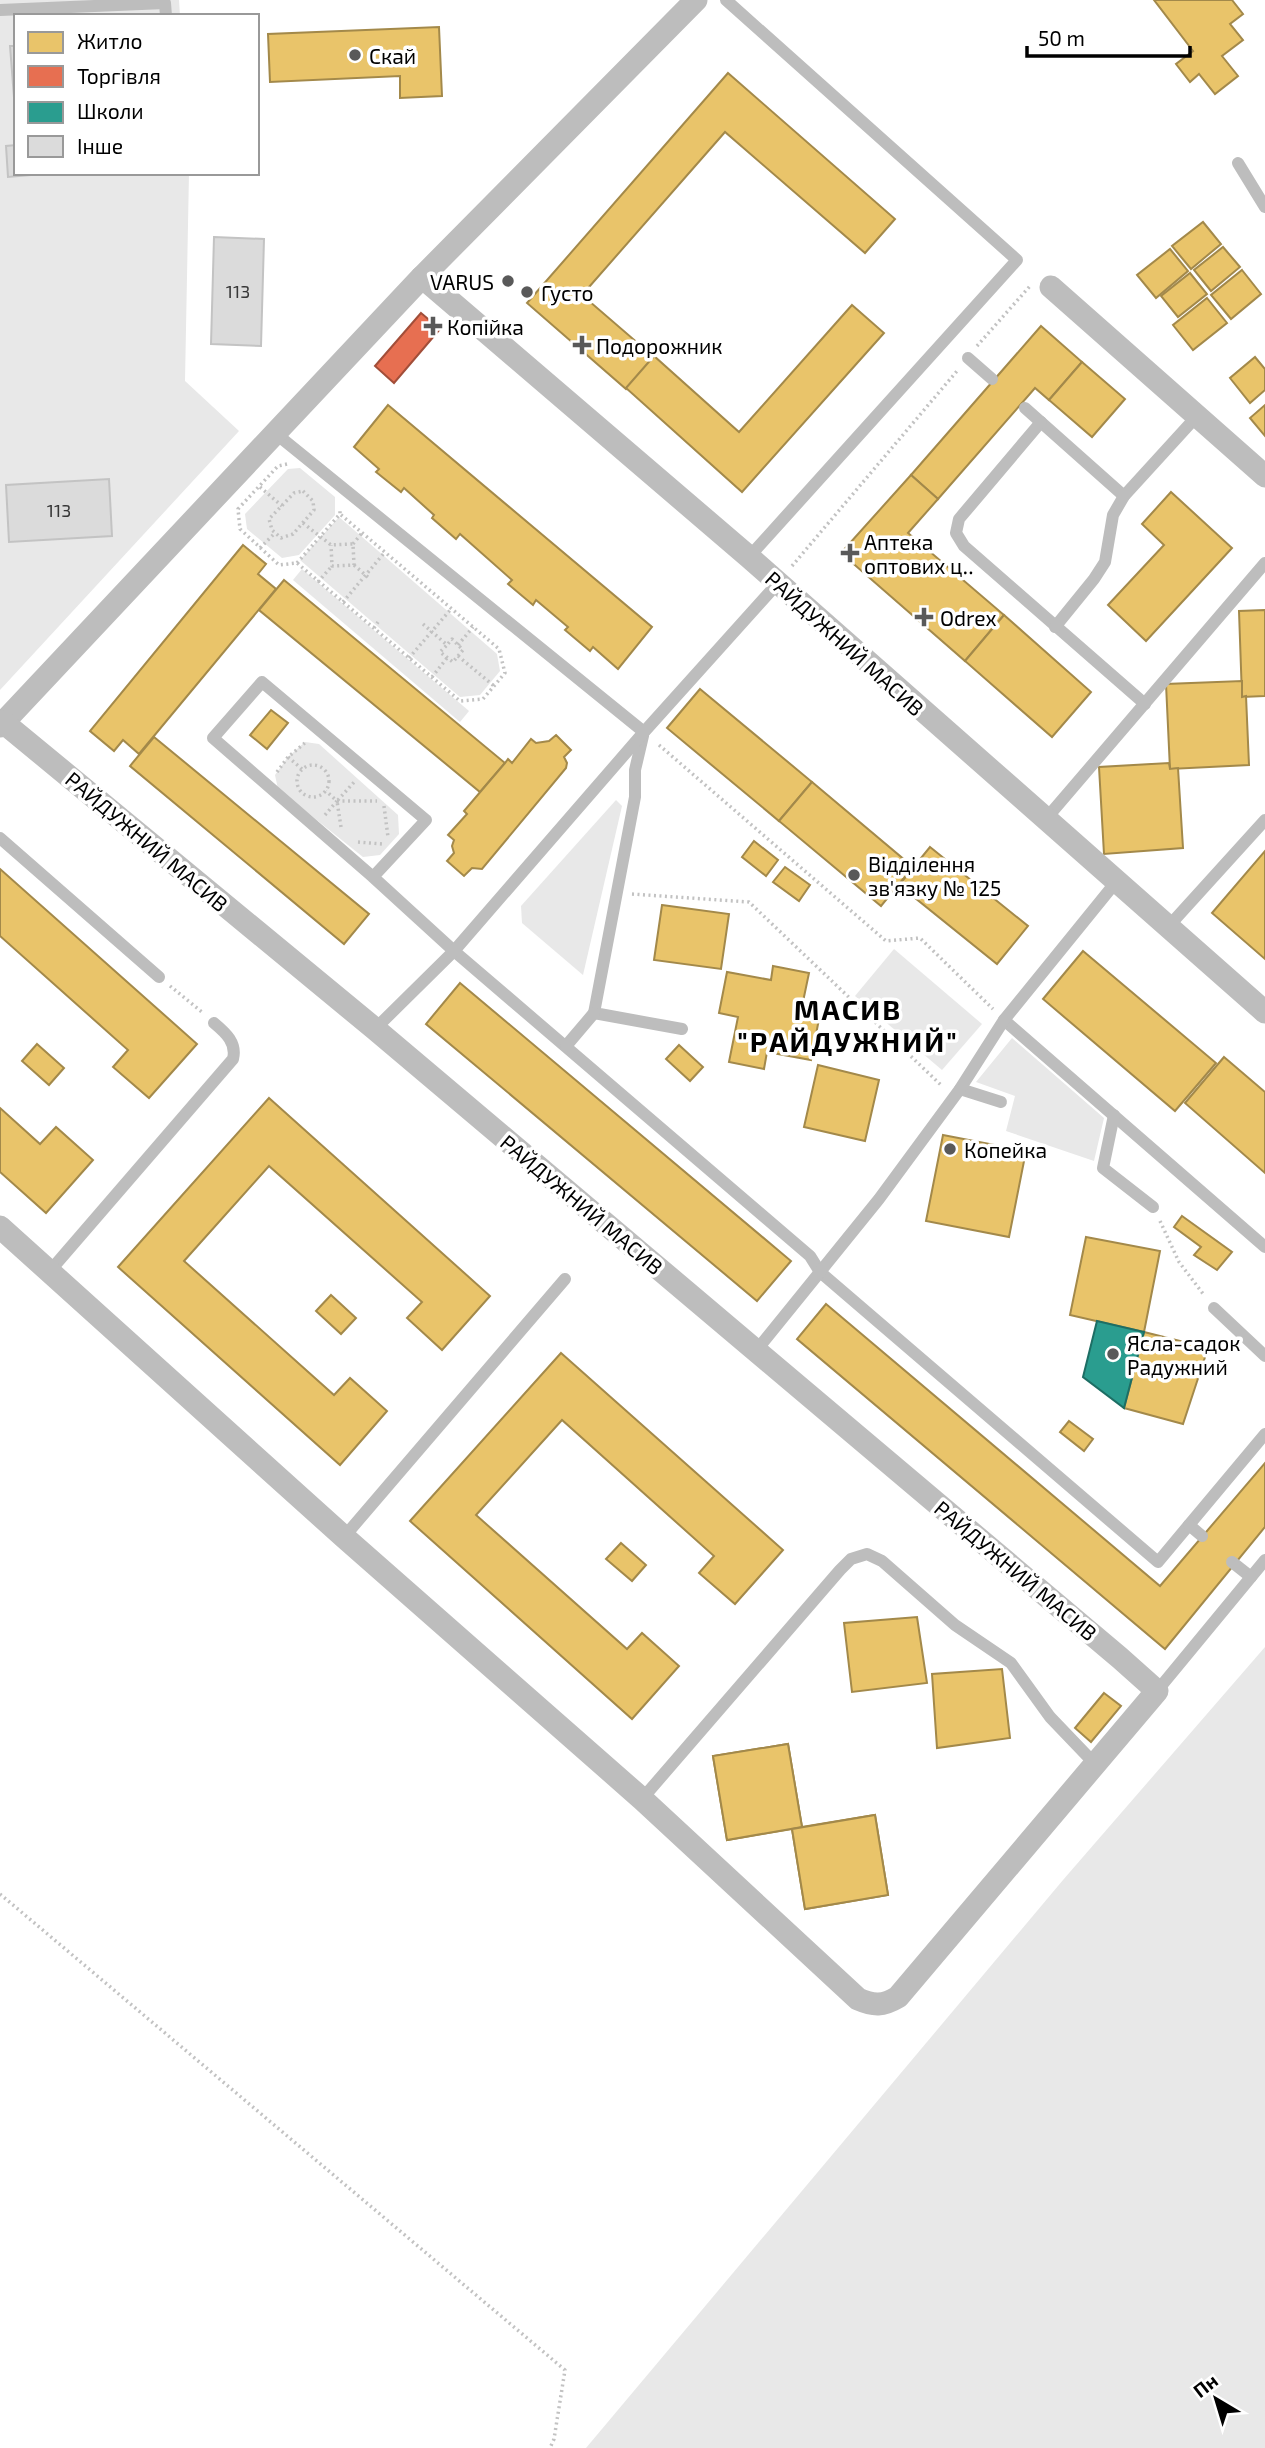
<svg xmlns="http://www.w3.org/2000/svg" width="1265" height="2448" viewBox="0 0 1265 2448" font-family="'Exo 2',sans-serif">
  <rect width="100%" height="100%" fill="#fff"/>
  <g fill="#e8e8e8">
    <polygon points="0,0 179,0 180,16 16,16 16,173 189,173 185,381 239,431 0,690"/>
    <polygon points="300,468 335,497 335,515 299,555 282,558 247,529 245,514 288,469"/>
    <polygon points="339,517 497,654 500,671 480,695 460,697 300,560"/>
    <polygon points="302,569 469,711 460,722 293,580"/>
    <polygon points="305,742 319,744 398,815 399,834 380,855 363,857 278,789 275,775 288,757"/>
    <polygon points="616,800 622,806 583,975 522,923 521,906"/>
    <polygon points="894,949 982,1024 942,1070 855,996"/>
    <polygon points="1012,1038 1104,1118 1094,1161 1006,1131 1015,1096 976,1082"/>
    <polygon points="1265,1647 1265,2448 586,2448 1063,1880"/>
  </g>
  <g fill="#e9c46a" stroke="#a3894a" stroke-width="2">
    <polygon points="1154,0 1232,0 1243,14 1230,24 1243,40 1222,56 1238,76 1215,94 1199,74 1190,82 1176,64 1193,51"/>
    <polygon points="439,27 442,96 400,98 400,76 270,82 268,34"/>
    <polygon points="728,73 895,219 865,253 725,132 582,295 654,357 626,389 527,303"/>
    <polygon points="1203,222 1221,244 1191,269 1172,246"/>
    <polygon points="1223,247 1240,267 1211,291 1194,270"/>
    <polygon points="1170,249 1188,271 1156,298 1137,275"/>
    <polygon points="1242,270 1261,294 1231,319 1211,295"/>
    <polygon points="1190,273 1207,294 1178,317 1161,296"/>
    <polygon points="1207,298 1227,323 1193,350 1173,325"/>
    <polygon points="852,305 884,333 742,492 626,388 654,356 739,432"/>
    <polygon points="1041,326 1082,362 1049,400 1035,388 938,499 911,475"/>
    <polygon points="1255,357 1265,369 1265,390 1250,403 1230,378"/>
    <polygon points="1082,362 1125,399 1092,437 1049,400"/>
    <polygon points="388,405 652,627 618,669 593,647 590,651 565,630 568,627 536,600 533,605 508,584 512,580 460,534 456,539 432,518 434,515 404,488 401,492 376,472 379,469 354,447"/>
    <polygon points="1265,405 1265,436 1250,418"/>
    <polygon points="911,475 938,499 908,533 1004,615 965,661 841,553"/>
    <polygon points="1171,492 1232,548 1146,641 1108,605 1164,545 1142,524"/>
    <polygon points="243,545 266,564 258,574 276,589 139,754 123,740 114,751 90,731"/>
    <polygon points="284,580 505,763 480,792 259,610"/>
    <polygon points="1265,610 1265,696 1242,697 1239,611"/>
    <polygon points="1004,615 1091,692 1052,737 965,661"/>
    <polygon points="1242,681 1242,697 1246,696 1249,765 1170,769 1166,684"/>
    <polygon points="700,689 812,782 779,821 667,728"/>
    <polygon points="271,710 288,723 267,749 250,735"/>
    <polygon points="556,735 571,750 564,757 567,763 566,768 482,869 472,868 464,876 447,861 454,853 452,846 454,840 448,835 467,814 464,811 505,763 508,759 512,763 531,739 536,743 549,741"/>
    <polygon points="154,737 369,914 344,944 130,766"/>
    <polygon points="1169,763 1170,769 1178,768 1183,848 1104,854 1099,767"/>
    <polygon points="812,782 913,867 881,906 779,821"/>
    <polygon points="754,841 778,860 766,876 742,857"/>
    <polygon points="930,847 1028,926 997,964 899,885"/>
    <polygon points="1265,851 1265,959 1212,913"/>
    <polygon points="785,867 810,885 799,901 773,882"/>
    <polygon points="0,869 197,1044 149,1098 113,1067 128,1050 0,936"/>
    <polygon points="662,905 729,914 721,969 654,960"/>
    <polygon points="1083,951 1216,1063 1175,1111 1043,999"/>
    <polygon points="773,966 809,973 800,1016 819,1019 811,1060 767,1052 764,1069 729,1062 738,1017 719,1013 727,972 771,980"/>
    <polygon points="460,983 791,1261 757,1301 426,1024"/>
    <polygon points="37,1044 64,1068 49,1085 22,1061"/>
    <polygon points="679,1045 703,1067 690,1081 666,1059"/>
    <polygon points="1224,1057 1265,1092 1265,1173 1185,1103"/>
    <polygon points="818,1065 879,1080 865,1141 804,1127"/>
    <polygon points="269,1098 490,1296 442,1350 407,1318 422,1302 269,1166 184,1261 334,1395 350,1378 387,1411 340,1465 118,1267"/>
    <polygon points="0,1108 40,1144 56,1127 93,1160 46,1213 0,1172"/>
    <polygon points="943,1135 1026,1151 1009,1237 926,1221"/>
    <polygon points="1182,1216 1232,1252 1217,1270 1194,1255 1201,1247 1174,1227"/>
    <polygon points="1086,1237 1160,1251 1144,1332 1070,1315"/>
    <polygon points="331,1295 356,1318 341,1334 316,1311"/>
    <polygon points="826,1304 1160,1586 1265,1463 1265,1527 1165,1649 797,1339"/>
    <polygon points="1144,1332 1208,1348 1183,1424 1124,1408"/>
    <polygon points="561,1353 783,1550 735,1604 699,1573 714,1556 562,1420 476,1515 627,1649 642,1633 679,1666 632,1719 410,1521"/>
    <polygon points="1069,1421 1093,1439 1084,1451 1060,1432"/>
    <polygon points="621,1543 646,1565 632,1581 606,1559"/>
    <polygon points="917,1617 927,1683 852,1692 844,1623"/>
    <polygon points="1002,1669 1010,1738 937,1748 932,1674"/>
    <polygon points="1104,1693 1121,1706 1091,1742 1075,1728"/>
    <polygon points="788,1744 802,1827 875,1815 888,1895 805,1909 792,1829 727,1840 713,1756"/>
    <polygon points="788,1744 802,1827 727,1840 713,1756"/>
    <polygon points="875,1815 888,1895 805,1909 792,1829"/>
  </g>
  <polygon fill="#e76f51" stroke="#a24e39" stroke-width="2" points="421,313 440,329 394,383 375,366"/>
  <polygon fill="#2a9d8f" stroke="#1d6e64" stroke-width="2" points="1097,1321 1144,1332 1124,1408 1083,1377"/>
  <g fill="#dbdbdb" stroke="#c3c3c3" stroke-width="2">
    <polygon points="10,46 16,46 16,123"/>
    <polygon points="16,145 16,173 55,173 8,177 6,146"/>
    <polygon points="214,237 264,239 261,346 211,344"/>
    <polygon points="109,479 112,536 9,542 6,485"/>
  </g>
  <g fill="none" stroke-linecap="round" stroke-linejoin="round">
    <g stroke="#c2c2c2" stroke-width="3.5" stroke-dasharray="2 3.5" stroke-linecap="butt">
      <polyline points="977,346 1030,286"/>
      <polyline points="287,464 278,466 238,509 240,529 279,565 297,563 460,701 483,699 505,673 499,649 340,514"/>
      <polyline points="260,487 282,506"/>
      <polygon points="303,491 313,501 314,510 293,534 281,538 272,530 269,519 294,493"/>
      <polyline points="303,523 331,545 353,544 354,565 332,566 331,545"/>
      <polyline points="353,544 362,533"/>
      <polyline points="260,548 275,533"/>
      <polyline points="297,563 340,514 340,508"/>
      <polyline points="354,565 370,579"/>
      <polyline points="792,566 957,371"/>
      <polyline points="318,582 332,566"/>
      <polyline points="343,602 385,552"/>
      <polyline points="423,624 447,645 440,652 453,662 463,650 452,639 447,645"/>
      <polyline points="374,628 378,622"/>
      <polyline points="458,645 473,627"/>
      <polyline points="458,656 494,686"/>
      <polyline points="409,658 451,609"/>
      <polyline points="432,677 447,658"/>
      <polyline points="659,745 886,941 920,938 993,1009"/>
      <polyline points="288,757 302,769"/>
      <circle cx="313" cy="781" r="16"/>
      <polyline points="277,772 288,757 306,742"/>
      <polyline points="337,801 377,801"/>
      <polyline points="384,806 388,837"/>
      <polyline points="325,815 337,801 326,791"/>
      <polyline points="341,827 337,801 356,780"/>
      <polyline points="358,842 382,844"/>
      <polyline points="632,894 749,902 942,1086"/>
      <polyline points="170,986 202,1012"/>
      <polyline points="1160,1221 1179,1262 1204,1295"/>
      <polyline points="0,1894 565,2370 554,2439 550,2448"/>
    </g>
    <g stroke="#bdbdbd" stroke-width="12">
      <polyline points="726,0 1017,260 749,557"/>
      <polyline points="0,10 165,3 166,16"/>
      <polyline points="1238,163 1265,207"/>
      <polyline points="968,358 992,379"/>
      <polyline points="1025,408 1124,496"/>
      <polyline points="1041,422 959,519 956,533 964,546 1145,704"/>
      <polyline points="275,433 644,732"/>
      <polyline points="1055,627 1094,579 1105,562 1113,515 1124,496 1197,416"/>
      <polyline points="643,736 635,770 635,797 594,1013 682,1029"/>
      <polyline points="1045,820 1265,563"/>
      <polyline points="0,838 159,977"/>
      <polyline points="373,877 426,820 262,682 213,738 373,877 454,951 810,1256 820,1272 1158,1562 1265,1434"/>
      <polyline points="1168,927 1265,820"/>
      <polyline points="1004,1020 1265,1247"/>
      <polyline points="375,1029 454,951 644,732 778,583"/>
      <polyline points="566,1046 594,1013"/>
      <polyline points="960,1089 1001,1102"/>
      <polyline points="1114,1115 1103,1168 1153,1207"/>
      <path d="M50,1271L233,1059C237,1043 226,1033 214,1023"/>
      <polyline points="1214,1308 1265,1356"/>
      <polyline points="756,1351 879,1199 960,1089 1004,1020 1116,882"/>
      <polyline points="1189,1525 1202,1536"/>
      <polyline points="344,1537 565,1279"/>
      <polyline points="1232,1562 1251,1577"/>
      <polyline points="1157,1691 1265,1560"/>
      <polyline points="642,1799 840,1570 851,1559 867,1554 882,1561 955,1625 1011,1663 1050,1717 1095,1764"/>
    </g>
    <g stroke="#bdbdbd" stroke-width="23">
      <polyline points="422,277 749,557 1265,1012"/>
      <polyline points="1051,287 1265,476"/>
      <polyline points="0,726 422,277 696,0"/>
      <path d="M0,1227L344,1537L642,1799L858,1999C874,2006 883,2006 898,1997L1157,1691L1120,1658L375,1029L3,722"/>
    </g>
  </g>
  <g fill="#595959" stroke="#fff" stroke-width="2.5">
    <circle cx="355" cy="55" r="7"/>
    <circle cx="508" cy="281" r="7"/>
    <circle cx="527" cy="292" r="7"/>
    <path d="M429.5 315.5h7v7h7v7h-7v7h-7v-7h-7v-7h7z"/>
    <path d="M578.5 334.5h7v7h7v7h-7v7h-7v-7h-7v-7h7z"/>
    <path d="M846.5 542.5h7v7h7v7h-7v7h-7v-7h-7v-7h7z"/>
    <path d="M920.5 606.5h7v7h7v7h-7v7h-7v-7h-7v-7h7z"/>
    <circle cx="854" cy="875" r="7"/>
    <circle cx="950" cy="1149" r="7"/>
    <circle cx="1113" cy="1354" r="7"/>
  </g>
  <g text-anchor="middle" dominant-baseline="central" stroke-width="7" stroke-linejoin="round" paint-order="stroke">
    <g font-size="18" fill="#373737">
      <text x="238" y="291">113</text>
      <text x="59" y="510">113</text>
    </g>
    <g font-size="21" fill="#000" stroke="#fff" text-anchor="start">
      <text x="369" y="55">Скай</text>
      <text x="494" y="281" text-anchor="end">VARUS</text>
      <text x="541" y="292">Густо</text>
      <text x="447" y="326">Копійка</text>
      <text x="596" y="345">Подорожник</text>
      <text x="864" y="541">Аптека<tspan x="864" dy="24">оптових ц‥</tspan></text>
      <text x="940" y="617">Odrex</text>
      <text x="868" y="863">Відділення<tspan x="868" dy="24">зв'язку № 125</tspan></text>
      <text x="964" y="1149">Копейка</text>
      <text x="1127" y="1342">Ясла-садок<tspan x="1127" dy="24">Радужний</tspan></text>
    </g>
    <g font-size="21" fill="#000" stroke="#fff">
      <text transform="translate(845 643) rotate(42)">РАЙДУЖНИЙ МАСИВ</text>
      <text transform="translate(147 841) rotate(40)">РАЙДУЖНИЙ МАСИВ</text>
      <text transform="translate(582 1204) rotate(40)">РАЙДУЖНИЙ МАСИВ</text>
      <text transform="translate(1016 1570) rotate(40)">РАЙДУЖНИЙ МАСИВ</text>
    </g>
    <g font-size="28" font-weight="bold" letter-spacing="2" fill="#000" stroke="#fff">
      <text x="848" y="1009">МАСИВ<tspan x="848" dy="32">"РАЙДУЖНИЙ"</tspan></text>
    </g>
  </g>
  <rect x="14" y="14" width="245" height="161" fill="#ffffff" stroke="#999999" stroke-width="2"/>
  <rect x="28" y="32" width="35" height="21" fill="#e9c46a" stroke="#999999" stroke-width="2"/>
  <text x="77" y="49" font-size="21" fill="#000000">Житло</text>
  <rect x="28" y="66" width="35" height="21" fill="#e76f51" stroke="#999999" stroke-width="2"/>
  <text x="77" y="84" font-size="21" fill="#000000">Торгівля</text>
  <rect x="28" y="102" width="35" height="21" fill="#2a9d8f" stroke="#999999" stroke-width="2"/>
  <text x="77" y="119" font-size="21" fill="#000000">Школи</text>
  <rect x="28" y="136" width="35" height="21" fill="#dbdbdb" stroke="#999999" stroke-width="2"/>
  <text x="77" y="154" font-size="21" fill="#000000">Інше</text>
  <g transform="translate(1216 2399) rotate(322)" stroke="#ffffff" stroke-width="5" paint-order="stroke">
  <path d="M0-5L12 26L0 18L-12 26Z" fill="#000000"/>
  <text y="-10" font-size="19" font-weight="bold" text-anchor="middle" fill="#000000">Пн</text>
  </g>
  <path d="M1027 46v10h163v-10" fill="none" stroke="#000000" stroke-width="3.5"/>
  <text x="1038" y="46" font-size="21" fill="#000000" stroke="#ffffff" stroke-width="5" paint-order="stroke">50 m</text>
</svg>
